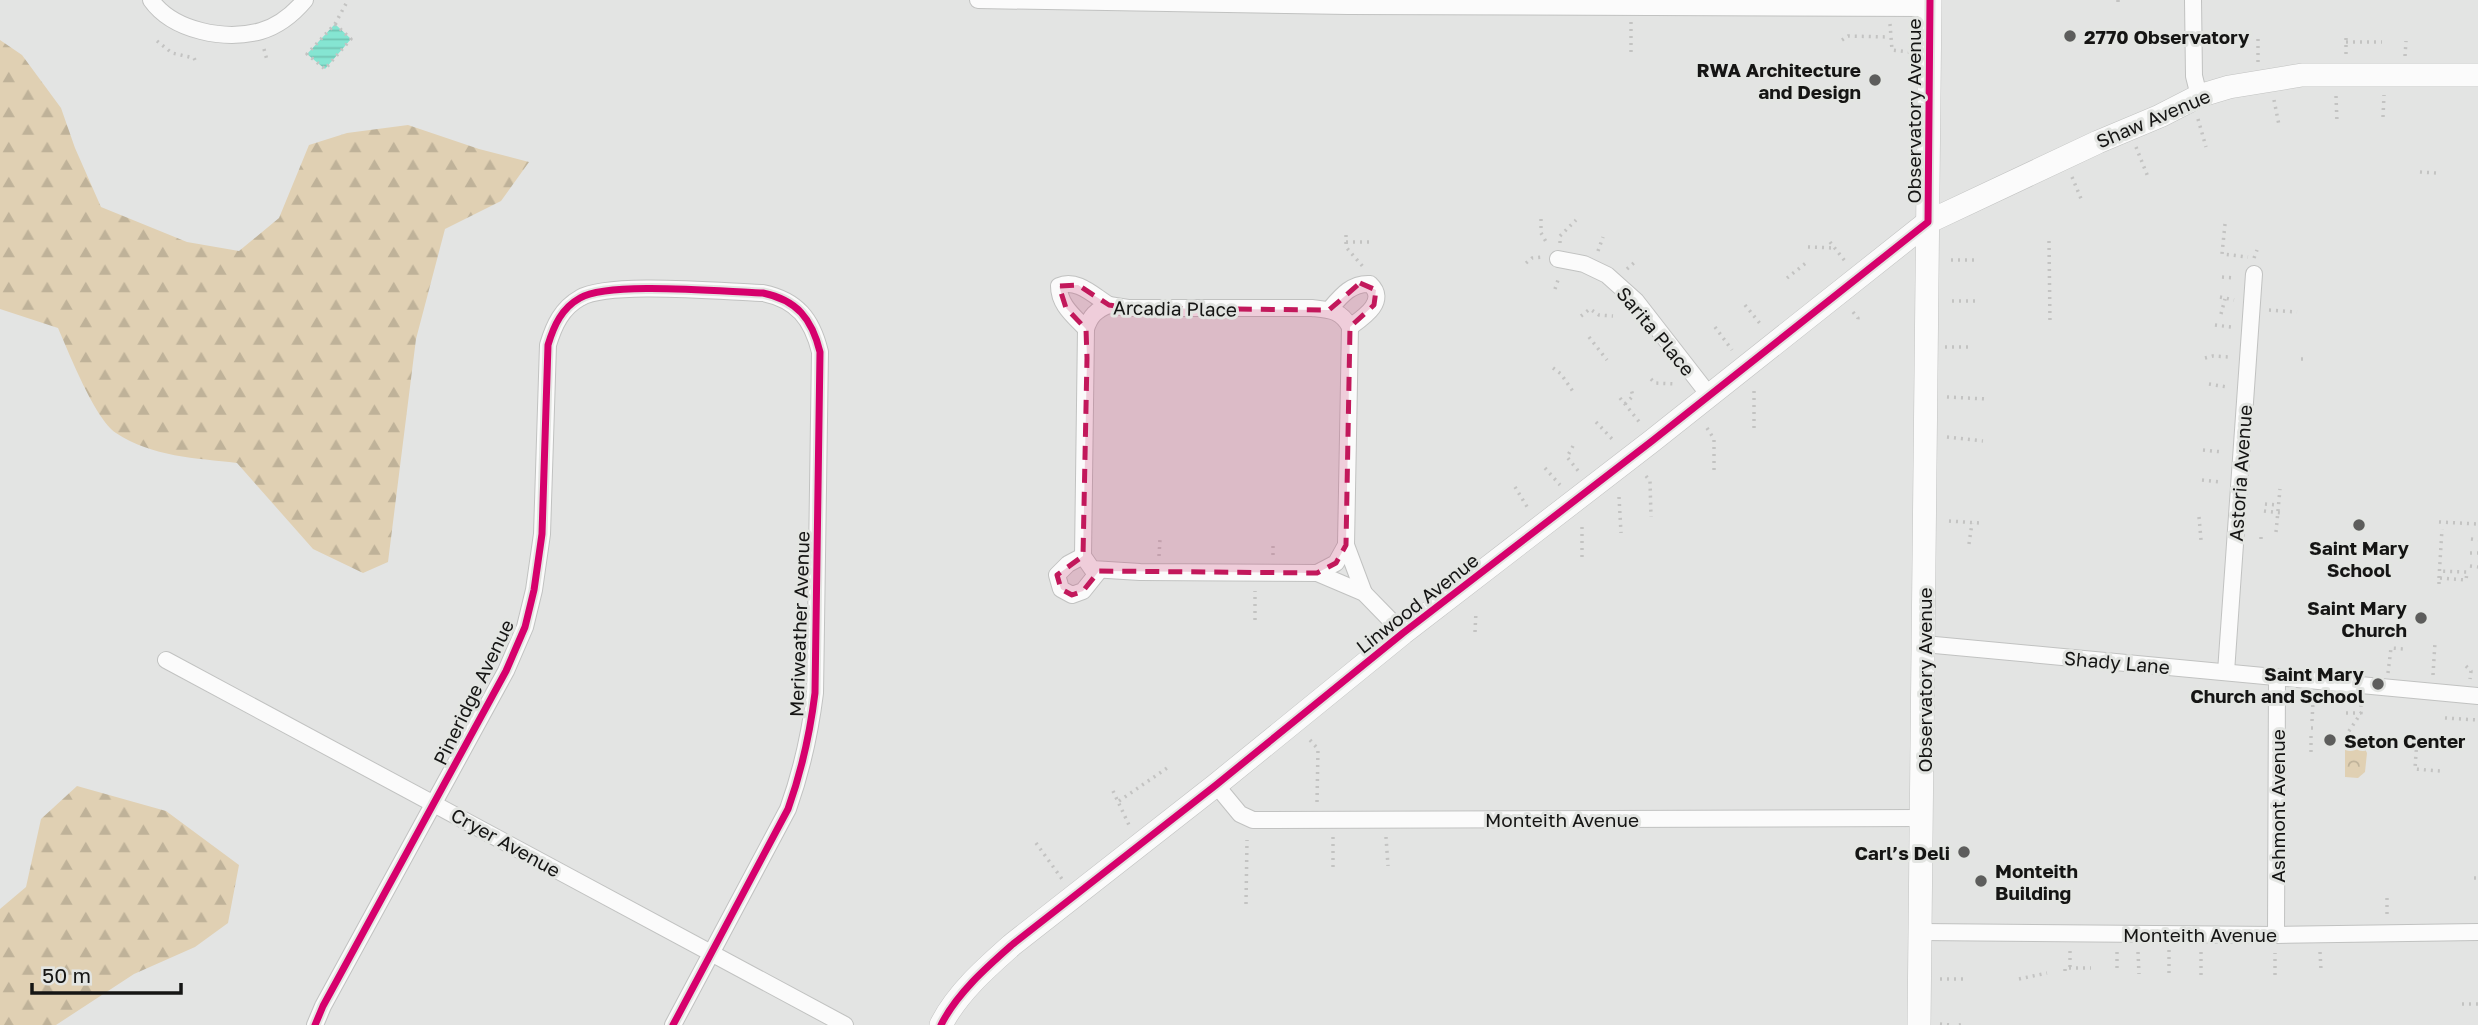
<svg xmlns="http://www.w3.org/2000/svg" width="2478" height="1025" viewBox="0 0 2478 1025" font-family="'Golos Text',sans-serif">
  <defs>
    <pattern id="forest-firs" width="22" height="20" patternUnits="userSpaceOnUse" patternTransform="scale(1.75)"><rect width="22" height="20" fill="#e0d0b3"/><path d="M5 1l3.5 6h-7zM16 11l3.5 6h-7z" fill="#bfb299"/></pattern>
    <pattern id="park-crowns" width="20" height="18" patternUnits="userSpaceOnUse" patternTransform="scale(1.75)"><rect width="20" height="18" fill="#e0d0b3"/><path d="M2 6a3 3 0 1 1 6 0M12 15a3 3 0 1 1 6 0" fill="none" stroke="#bfb299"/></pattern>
    <pattern id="water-rules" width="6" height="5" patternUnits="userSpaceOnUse" patternTransform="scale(1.75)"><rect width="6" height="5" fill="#85e5d2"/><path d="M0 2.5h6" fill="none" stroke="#72c4b3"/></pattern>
  </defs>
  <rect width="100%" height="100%" fill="#e3e4e3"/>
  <g fill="url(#forest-firs)">
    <path d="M0,40L22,55L61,108L75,148L101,207L187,242L239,251L279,218L309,145L347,133L408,125L479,149L529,162L501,201L445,229L416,339L388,562L363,573L313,549L237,463C196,458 152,457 116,433C95,419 69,353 58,328L0,309Z"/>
    <polygon points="77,786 166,811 239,865 228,923 195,947 134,974 56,1025 0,1025 0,909 26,887 41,819"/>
  </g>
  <polygon fill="url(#park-crowns)" points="2345,742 2362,743 2367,753 2365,772 2358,778 2345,777"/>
  <polygon fill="url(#water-rules)" points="335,24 351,39 325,69 307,54"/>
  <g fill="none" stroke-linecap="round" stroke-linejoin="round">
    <defs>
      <g id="street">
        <path d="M151,0C173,31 225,41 261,31C278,26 294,13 305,0"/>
        <polyline points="978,0 1348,6 1929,8"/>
        <polyline points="2193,0 2194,76 2199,96"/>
        <polyline points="1558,259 1584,264 1607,275 1636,301 1709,395"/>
        <path d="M1109,305L1128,308H1312C1330,310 1341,310 1350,327L1346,545L1336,563L1317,573L1140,572L1092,569L1083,556L1086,329C1090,316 1096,310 1109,305Z"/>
        <path d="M1329,310C1341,296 1351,283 1370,284C1388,301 1364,317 1350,327"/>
        <path d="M1086,329C1074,316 1059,305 1059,286C1077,278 1094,296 1109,305"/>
        <polyline points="1346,545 1364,593"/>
        <polyline points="1083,556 1068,564 1057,575 1061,589 1072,595 1083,591 1099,571"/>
        <polyline points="1317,573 1364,593 1403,633"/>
        <polyline points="1924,644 2478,696"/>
        <polyline points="166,660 845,1025"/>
        <polyline points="2226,672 2254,274"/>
        <polyline points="1216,785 1240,814 1253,820 1923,818"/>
        <polyline points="1921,932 2276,935 2478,932"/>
        <polyline points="2276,935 2277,677"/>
        <path d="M315,1025L323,1006L506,671L525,627L534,590L542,534L548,345C554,325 562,308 580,298C609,281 725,292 763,293C797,300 812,319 820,352L815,693C810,733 802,770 788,809L673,1025"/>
      </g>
      <g id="secondary">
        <path d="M941,1025C957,993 987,967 1013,944L1216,785L1403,633L1652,441L1928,222L2098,142L2160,116L2199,96L2229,87L2302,75H2478"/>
        <polyline points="1919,1025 1930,0"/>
      </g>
    </defs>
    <use href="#street" stroke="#c1c2c1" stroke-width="18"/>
    <use href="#secondary" stroke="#c1c2c1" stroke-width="24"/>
    <g stroke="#c3c3c2" stroke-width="3.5" stroke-dasharray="2 5" stroke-linecap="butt">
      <polyline points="2118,0 2118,2"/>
      <polyline points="1631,22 1631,52"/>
      <polyline points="335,24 351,39 325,69 307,54 335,24 348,0"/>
      <polyline points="1890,24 1892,50 1909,52"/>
      <polyline points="1842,40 1848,36 1889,37"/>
      <polyline points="157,41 172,53 194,58 196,62"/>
      <polyline points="2346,42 2382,42"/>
      <polyline points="264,49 267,60"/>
      <polyline points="2346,54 2346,35"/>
      <polyline points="2405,56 2406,41"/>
      <polyline points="2258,62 2258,38"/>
      <polyline points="2336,96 2337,122"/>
      <polyline points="2274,100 2279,125"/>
      <polyline points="2383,117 2384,95"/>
      <polyline points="2198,119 2206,147"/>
      <polyline points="2136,147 2148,177"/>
      <polyline points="2420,172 2436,173"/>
      <polyline points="2072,177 2082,201"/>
      <polyline points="1541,219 1541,233 1548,245"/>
      <polyline points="2225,224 2222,254 2248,257"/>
      <polyline points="1346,235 1346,247 1364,268"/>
      <polyline points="2049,241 2050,324"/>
      <polyline points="1346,242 1371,242"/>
      <polyline points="1830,242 1845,261"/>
      <polyline points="1560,243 1560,236 1576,220"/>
      <polyline points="1808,247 1834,248"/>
      <polyline points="1598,251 1603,237"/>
      <polyline points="2254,258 2257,250"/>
      <polyline points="1951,260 1976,260"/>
      <polyline points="1526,263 1532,258 1543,257"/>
      <polyline points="1627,269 1636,261"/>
      <polyline points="2222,277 2235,278"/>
      <polyline points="1787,278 1806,263 1805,261"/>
      <polyline points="1555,289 1559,277"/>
      <polyline points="2220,297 2234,300"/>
      <polyline points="1952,301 1980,301"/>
      <polyline points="1745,305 1762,326"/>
      <polyline points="2269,310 2297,312"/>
      <polyline points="1853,312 1858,318 1857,324"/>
      <polyline points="2221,314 2225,299"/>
      <polyline points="1581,316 1590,309 1599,315 1613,316"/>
      <polyline points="2215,325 2231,327"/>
      <polyline points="1715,327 1732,350"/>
      <polyline points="1589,337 1607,360"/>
      <polyline points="1945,347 1973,347"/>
      <polyline points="2205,358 2213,356 2229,357"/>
      <polyline points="2301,359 2304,359"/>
      <polyline points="1553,368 1561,374 1574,393"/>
      <polyline points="1651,379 1655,383 1677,384"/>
      <polyline points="2209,384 2227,387"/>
      <polyline points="1754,391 1754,429"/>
      <polyline points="1947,397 1987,399"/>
      <polyline points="1620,398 1641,424"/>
      <polyline points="1625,404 1633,396 1631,389"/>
      <polyline points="1596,422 1615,442"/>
      <polyline points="1707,428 1714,439 1714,475"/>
      <polyline points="1947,437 1983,441"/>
      <polyline points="1573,446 1567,457 1580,473"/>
      <polyline points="2203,450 2223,452"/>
      <polyline points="1545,468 1560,485"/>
      <polyline points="1646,476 1650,481 1651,517"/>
      <polyline points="2202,480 2220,482"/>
      <polyline points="1515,487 1529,510"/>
      <polyline points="1619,497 1621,533"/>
      <polyline points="2265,504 2278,505"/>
      <polyline points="2199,517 2201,540"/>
      <polyline points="1949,521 1979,523"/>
      <polyline points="2439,522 2478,524"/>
      <polyline points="1582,527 1582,558"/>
      <polyline points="2276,532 2280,489"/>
      <polyline points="2261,539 2261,533"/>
      <polyline points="2471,539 2478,540"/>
      <polyline points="1969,544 1972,523"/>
      <polyline points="2470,553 2478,553"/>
      <polyline points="1273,555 1273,541"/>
      <polyline points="1159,556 1160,539"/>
      <polyline points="2470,566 2478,567"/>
      <polyline points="2439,578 2442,529"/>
      <polyline points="2439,584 2439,578 2466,580 2467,572 2439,571"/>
      <polyline points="1255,620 1255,591"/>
      <polyline points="1475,632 1476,611"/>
      <polyline points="2466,666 2471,671 2470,679"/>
      <polyline points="2388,673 2391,648 2404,649 2404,647"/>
      <polyline points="2433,675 2435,642"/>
      <polyline points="2346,713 2361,713"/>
      <polyline points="2445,718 2478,720"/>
      <polyline points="2312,721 2313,703 2330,704 2330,698"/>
      <polyline points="2311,728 2315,728"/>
      <polyline points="2311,736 2311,752 2315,753"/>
      <polyline points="2345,737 2361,713 2361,703"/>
      <polyline points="2433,739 2417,738 2415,769 2440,771"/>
      <polyline points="1310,740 1318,749 1317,802"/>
      <polyline points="1113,791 1129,825"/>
      <polyline points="1119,801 1170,766"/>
      <polyline points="1333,837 1333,870"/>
      <polyline points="1386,837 1388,866"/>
      <polyline points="1036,843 1062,879"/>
      <polyline points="2474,878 2478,878"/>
      <polyline points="1246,904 1247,840"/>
      <polyline points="2387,914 2387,895"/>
      <polyline points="2169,950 2169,975"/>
      <polyline points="2117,952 2117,971"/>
      <polyline points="2138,952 2139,974"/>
      <polyline points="2320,952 2321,970"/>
      <polyline points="2070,967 2070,950"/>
      <polyline points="2065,971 2065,968 2091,968"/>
      <polyline points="2201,975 2201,952"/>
      <polyline points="2275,975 2275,953"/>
      <polyline points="1940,979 1966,979"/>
      <polyline points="2019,979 2047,973"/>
      <polyline points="2462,1004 2478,1004"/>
      <polyline points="1940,1024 1951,1025"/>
      <polyline points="1959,1025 1964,1024"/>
    </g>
    <use href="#street" stroke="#fbfbfb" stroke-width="16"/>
    <use href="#secondary" stroke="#fbfbfb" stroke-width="23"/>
    <polyline stroke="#c3c3c2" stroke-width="3.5" stroke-dasharray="2 5" stroke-linecap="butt" points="2264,511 2281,513"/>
    <defs>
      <g id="cycleway">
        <path d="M315,1025L323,1006L506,671L525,627L534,590L542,534L548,345C554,325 562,308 580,298C609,281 725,292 763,293C797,300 812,319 820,352L815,693C810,733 802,770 788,809L673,1025"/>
        <path d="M941,1025C957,993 987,967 1013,944L1216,785L1403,633L1652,441L1928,222L1930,0"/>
      </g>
    </defs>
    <use href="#cycleway" stroke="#e3e5e2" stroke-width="11"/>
    <use href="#cycleway" stroke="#d6006c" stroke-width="7"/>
  </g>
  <path fill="#c2185b" fill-opacity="0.2" stroke="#c2185b" stroke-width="5" stroke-dasharray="14 9" stroke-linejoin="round" d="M1360,283L1376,290L1374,305L1350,327L1346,545L1336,563L1317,573L1099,571L1083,591L1072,595L1061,589L1057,575L1083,556L1087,358L1086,329L1066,308L1059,286L1078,285L1109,305L1128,308L1329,310Z"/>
  <g fill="#5d5d5c" stroke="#e3e5e2" stroke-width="2.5">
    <circle cx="2070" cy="36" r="7"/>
    <circle cx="1875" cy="80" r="7"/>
    <circle cx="2359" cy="525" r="7"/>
    <circle cx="2421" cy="618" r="7"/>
    <circle cx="2378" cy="684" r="7"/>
    <circle cx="2330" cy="740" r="7"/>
    <circle cx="1964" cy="852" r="7"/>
    <circle cx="1981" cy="881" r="7"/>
  </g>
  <g text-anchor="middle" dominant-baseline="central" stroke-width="6" stroke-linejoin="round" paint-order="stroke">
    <g font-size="19" font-weight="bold" fill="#151514" stroke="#e3e5e2" text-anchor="end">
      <text x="2084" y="36" text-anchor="start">2770 Observatory</text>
      <text x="1861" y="69">RWA Architecture<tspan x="1861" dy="22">and Design</tspan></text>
      <text x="2359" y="547" text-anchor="middle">Saint Mary<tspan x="2359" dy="22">School</tspan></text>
      <text x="2407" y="607">Saint Mary<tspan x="2407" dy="22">Church</tspan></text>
      <text x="2364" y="673">Saint Mary<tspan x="2364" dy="22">Church and School</tspan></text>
      <text x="2344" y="740" text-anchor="start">Seton Center</text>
      <text x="1950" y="852">Carl’s Deli</text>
      <text x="1995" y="870" text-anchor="start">Monteith<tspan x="1995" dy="22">Building</tspan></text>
    </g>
    <g font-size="19" fill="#151514" stroke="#e3e5e2">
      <text transform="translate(1913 111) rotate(-90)">Observatory Avenue</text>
      <text transform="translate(2153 118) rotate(-23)">Shaw Avenue</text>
      <text transform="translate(1175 308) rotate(1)">Arcadia Place</text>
      <text transform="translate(1656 331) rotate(50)">Sarita Place</text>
      <text transform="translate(2240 473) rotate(-86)">Astoria Avenue</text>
      <text transform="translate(1417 603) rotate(-38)">Linwood Avenue</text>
      <text transform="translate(799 624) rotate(-88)">Meriweather Avenue</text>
      <text transform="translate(2117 662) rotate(5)">Shady Lane</text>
      <text transform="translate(1924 680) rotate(-90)">Observatory Avenue</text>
      <text transform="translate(473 692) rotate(-64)">Pineridge Avenue</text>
      <text transform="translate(2277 806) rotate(-90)">Ashmont Avenue</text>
      <text x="1562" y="819">Monteith Avenue</text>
      <text transform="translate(506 842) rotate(29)">Cryer Avenue</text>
      <text x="2200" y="934">Monteith Avenue</text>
    </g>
  </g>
  <path d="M32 983v10h149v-10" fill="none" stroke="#151514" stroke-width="3.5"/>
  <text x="42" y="983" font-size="21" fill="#151514" stroke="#e3e5e2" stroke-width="5" paint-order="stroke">50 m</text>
</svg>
